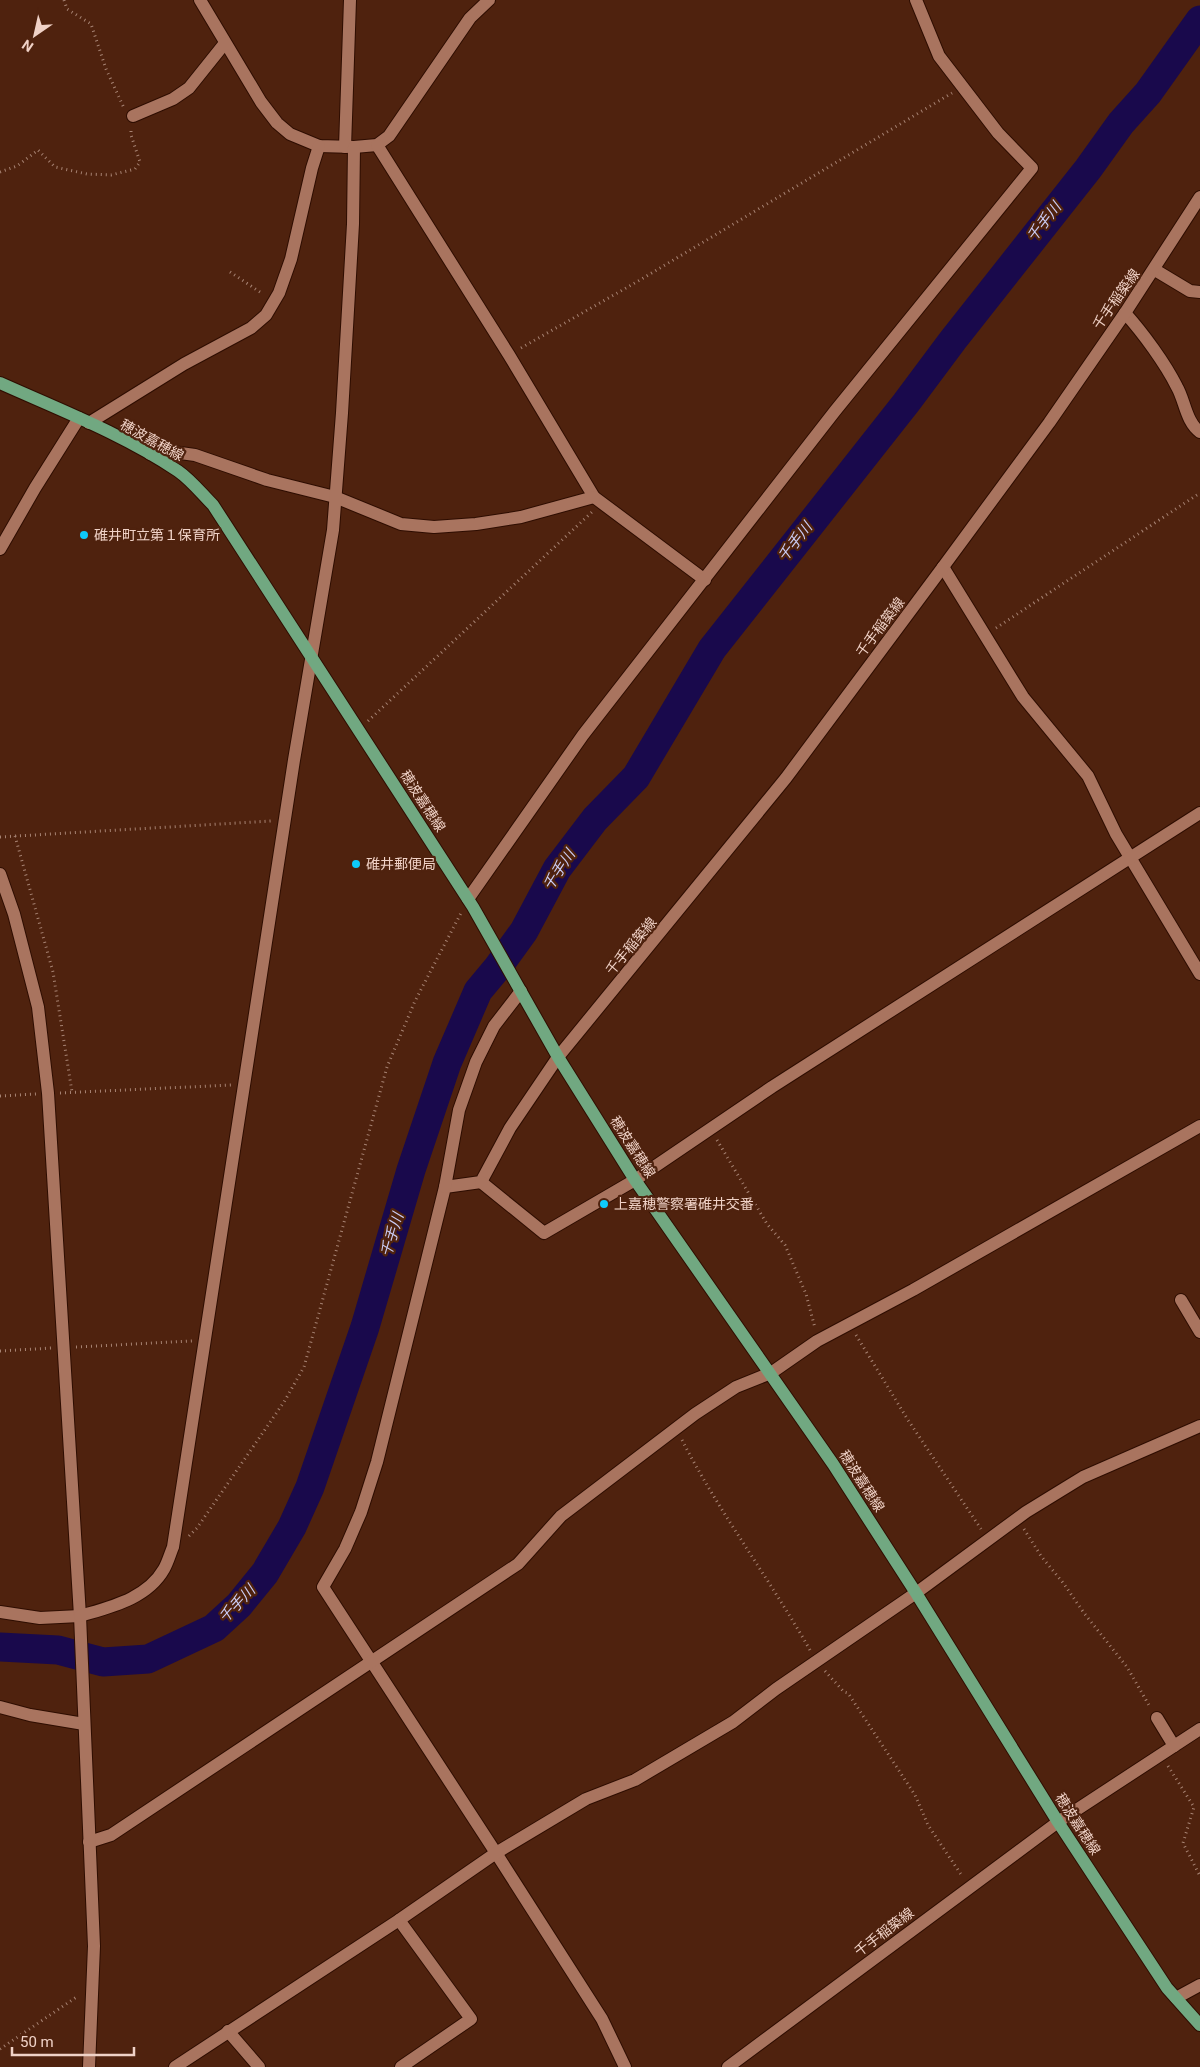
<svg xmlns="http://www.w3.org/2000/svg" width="1200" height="2067" viewBox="0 0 1200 2067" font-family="Roboto,'Noto Sans JP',sans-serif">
  <rect width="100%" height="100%" fill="#4f220e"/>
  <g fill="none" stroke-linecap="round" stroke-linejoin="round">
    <polyline stroke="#19094c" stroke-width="29" points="0,1647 58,1650 103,1662 148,1659 214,1628 239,1605 265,1573 292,1527 310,1487 365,1327 411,1170 447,1063 478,991 498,967 524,931 557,869 595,819 636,777 712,649 906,403 953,340 1088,169 1121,123 1148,93 1200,20"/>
    <defs>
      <g id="street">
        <polyline points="200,0 261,102 277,123 290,134 319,146 354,147 377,145 389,136 470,18 489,0"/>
        <polyline points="133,116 173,99 189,88 225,43"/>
        <polyline points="377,145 509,355 594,497 705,580"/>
        <polyline points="345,147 350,0"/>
        <polyline points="1155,270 1190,291 1200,292"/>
        <path d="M1125,313C1143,333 1165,363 1177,387C1185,401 1186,422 1200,432"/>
        <polyline points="89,423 184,364 251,328 266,315 279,293 291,259 312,168 319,146"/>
        <polyline points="150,454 173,452 195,455 267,480 335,497 401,524 434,527 476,524 521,517 594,497"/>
        <polyline points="0,549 35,488 79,418"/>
        <polyline points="943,567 1023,697 1088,776 1116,834 1200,974"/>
        <polyline points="468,899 583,735 835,411 1032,168 998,133 939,56 916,0"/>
        <polyline points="558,1057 510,1128 481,1182 445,1187 377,1462 361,1512 345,1549 323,1587 496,1853 602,2019 625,2067"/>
        <polyline points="481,1182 544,1233 635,1180 772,1087 1200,813"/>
        <polyline points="445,1187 459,1110 476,1062 494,1026 521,991"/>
        <polyline points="1181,1300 1200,1332"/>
        <polyline points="0,1612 40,1618 80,1616"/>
        <polyline points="0,1707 30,1715 84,1724"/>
        <polyline points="1157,1718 1174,1746"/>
        <polyline points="1058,1822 1200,1729"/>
        <polyline points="89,1842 111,1835 518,1564 561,1516 695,1414 736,1387 771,1373 817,1341 913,1290 1200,1126"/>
        <polyline points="399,1920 471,2019 401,2067"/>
        <polyline points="1176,1998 1200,1985"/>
        <polyline points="228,2031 259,2067"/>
        <polyline points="175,2067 399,1920 496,1853 586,1799 635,1780 733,1722 776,1689 916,1593 1026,1512 1083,1477 1200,1426"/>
      </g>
      <g id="secondary">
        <polyline points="0,874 14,914 38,1007 48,1093 80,1616 94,1946 89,2067"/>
        <polyline points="558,1057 786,778 943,567 1049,423 1125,313 1200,197"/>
        <path d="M80,1616C110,1607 147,1599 164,1569C168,1562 170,1554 173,1547L294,760L333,530L342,413L353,224L354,147"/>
        <polyline points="728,2067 1058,1822"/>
      </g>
      <path id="primary" d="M0,383C60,410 123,434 178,471C191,480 202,494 213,505L473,907L558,1057L635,1180L833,1464L916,1593L1058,1822L1167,1988L1200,2025"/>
    </defs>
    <use href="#street" stroke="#2e0d01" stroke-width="14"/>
    <use href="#secondary" stroke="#2e0d01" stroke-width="14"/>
    <use href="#primary" stroke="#2e0d01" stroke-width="14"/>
    <g stroke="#a78373" stroke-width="3" stroke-dasharray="1 4" stroke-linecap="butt">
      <polyline points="64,0 67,9 91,24 106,69 124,108"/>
      <polyline points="0,172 17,166 38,150 55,167 87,174 111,175 135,169 140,162 131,135 131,128"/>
      <polyline points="230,272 263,294"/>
      <polyline points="521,348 640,280 952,93"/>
      <polyline points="996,628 1200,493"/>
      <polyline points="368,721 592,512"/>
      <polyline points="15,836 53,972 72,1092"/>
      <polyline points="0,837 271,821"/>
      <polyline points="60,1093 231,1085"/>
      <polyline points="0,1096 36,1094"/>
      <polyline points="717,1140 767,1224 785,1245 806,1294 815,1328"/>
      <polyline points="856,1335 908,1420 981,1529"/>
      <polyline points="76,1347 192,1341"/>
      <polyline points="0,1351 52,1348"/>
      <path d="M682,1440C719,1512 769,1578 810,1650"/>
      <polyline points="1024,1529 1041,1556 1064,1584 1084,1613 1127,1667 1150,1707"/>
      <polyline points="189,1536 197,1528 284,1402 304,1367 387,1067 415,1001 461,913"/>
      <polyline points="825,1671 844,1692 848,1693 915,1795 928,1825 962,1876"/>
      <polyline points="1168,1766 1194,1807 1183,1843 1200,1876"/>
      <polyline points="0,2049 78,1996"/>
    </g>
    <use href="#street" stroke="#a9745f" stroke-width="12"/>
    <use href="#secondary" stroke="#a9745f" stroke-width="12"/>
    <use href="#primary" stroke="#71a881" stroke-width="12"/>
  </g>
  <g fill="#0ecafa" stroke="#4f220e" stroke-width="2">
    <circle cx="84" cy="535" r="5"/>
    <circle cx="356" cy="864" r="5"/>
    <circle cx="604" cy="1204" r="5"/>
  </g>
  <g text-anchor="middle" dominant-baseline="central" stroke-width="4.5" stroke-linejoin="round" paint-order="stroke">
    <g font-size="14" fill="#f0d2c7" stroke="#4f220e">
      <text transform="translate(1116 299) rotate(-55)">千手稲築線</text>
      <text transform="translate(152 440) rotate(29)">穂波嘉穂線</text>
      <text transform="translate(880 627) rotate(-53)">千手稲築線</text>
      <text transform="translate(423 801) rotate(57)">穂波嘉穂線</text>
      <text transform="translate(631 946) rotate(-50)">千手稲築線</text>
      <text transform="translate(633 1147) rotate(57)">穂波嘉穂線</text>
      <text transform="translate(862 1481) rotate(57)">穂波嘉穂線</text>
      <text transform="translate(1078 1824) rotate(57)">穂波嘉穂線</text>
      <text transform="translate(884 1932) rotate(-37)">千手稲築線</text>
    </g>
    <g font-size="14" fill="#f0d2c7" stroke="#4f220e" text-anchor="start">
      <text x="94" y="535">碓井町立第１保育所</text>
      <text x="366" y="864">碓井郵便局</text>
      <text x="614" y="1204">上嘉穂警察署碓井交番</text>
    </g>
    <g font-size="15" font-style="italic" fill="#cbcdf6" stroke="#4f220e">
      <text transform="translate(1044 222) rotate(-52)">千手川</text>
      <text transform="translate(795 542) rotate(-52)">千手川</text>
      <text transform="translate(559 870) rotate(-57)">千手川</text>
      <text transform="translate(392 1235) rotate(-73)">千手川</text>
      <text transform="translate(237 1604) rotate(-47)">千手川</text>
    </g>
  </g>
  <g transform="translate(35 35) rotate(214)" stroke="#4f220e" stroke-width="4" paint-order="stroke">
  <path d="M0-4L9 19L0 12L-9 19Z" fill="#f0d2c7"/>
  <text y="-8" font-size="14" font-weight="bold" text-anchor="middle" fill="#f0d2c7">N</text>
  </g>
  <path d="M12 2047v8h122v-8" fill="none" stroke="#f0d2c7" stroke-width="2.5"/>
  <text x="20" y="2047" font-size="15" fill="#f0d2c7" stroke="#4f220e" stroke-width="4" paint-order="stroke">50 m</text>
</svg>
